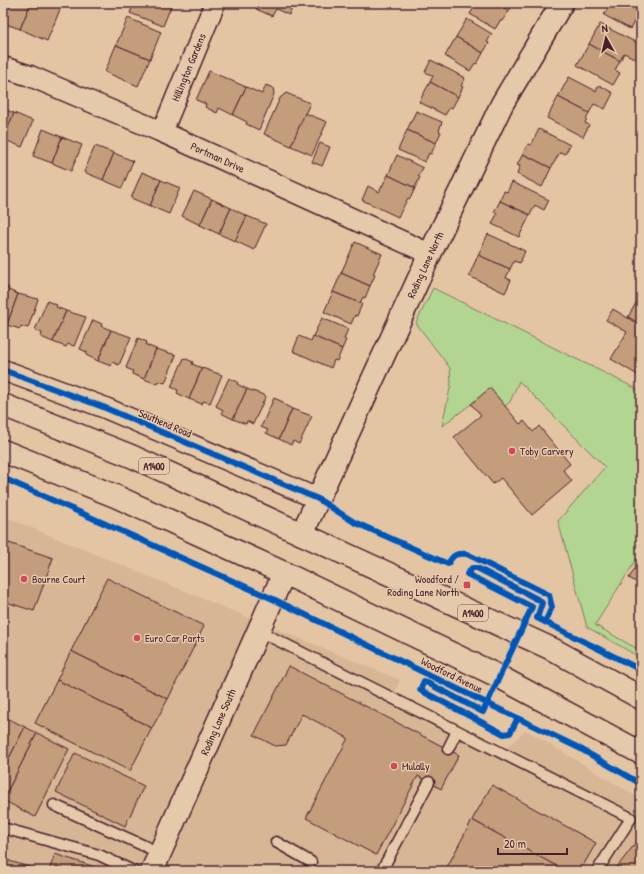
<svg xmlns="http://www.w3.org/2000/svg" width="644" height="874" viewBox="0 0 644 874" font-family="'Patrick Hand',sans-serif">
  <rect width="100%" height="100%" fill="#e3c5a4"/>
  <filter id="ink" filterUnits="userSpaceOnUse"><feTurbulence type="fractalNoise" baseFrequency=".025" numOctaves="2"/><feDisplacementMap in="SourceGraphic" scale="8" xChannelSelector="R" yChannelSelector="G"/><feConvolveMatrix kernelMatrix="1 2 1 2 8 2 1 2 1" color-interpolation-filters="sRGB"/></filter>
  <g filter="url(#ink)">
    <polygon fill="#d7b696" points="3,516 400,680 395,693 501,753 526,730 641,799 641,871 3,871"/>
    <polygon fill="#b2d691" stroke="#7e7a5e" points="433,288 641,391 641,552 595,625 641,651 641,658 587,627 558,521 605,467 519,381 510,402 505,406 471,404 442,426 451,384 450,368 416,323"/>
    <g fill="#c49d7d" stroke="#4a1f2b">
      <polygon points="3,3 31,3 20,29 3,23"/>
      <polygon points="31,3 51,3 61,7 47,41 20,29"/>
      <polygon points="134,3 169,3 172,4 163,26 130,13"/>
      <polygon points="259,3 294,3 289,15 276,9 272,16 256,9"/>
      <polygon points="477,3 495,3 509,11 502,21 500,21 495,29 470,14"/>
      <polygon points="495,3 513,3 509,11"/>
      <polygon points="607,3 626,3 640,11 630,29 604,15 608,8 605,6"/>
      <polygon points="626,3 641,3 641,9 640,11"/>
      <polygon points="128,18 161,32 150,59 116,45"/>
      <polygon points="467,19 492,34 487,42 489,43 483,53 456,37"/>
      <polygon points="600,24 641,45 641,51 636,59 624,53 620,61 589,44"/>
      <polygon points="456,37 483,53 477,64 475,63 470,71 445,56"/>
      <polygon points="589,44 620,61 615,70 620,73 613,85 577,65"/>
      <polygon points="116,45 150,59 138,86 105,72"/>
      <polygon points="431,60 465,78 461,86 463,87 458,97 430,82 433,76 425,72"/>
      <polygon points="209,71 246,87 233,115 219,108 217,113 205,107 206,104 196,100"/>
      <polygon points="569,77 596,91 599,85 613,93 605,109 594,104 589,113 558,97"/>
      <polygon points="430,82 458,97 452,108 450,107 445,115 419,102"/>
      <polygon points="266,85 273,88 274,94 259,130 246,124 247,122 233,115 246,87 262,94"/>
      <polygon points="286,93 310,103 291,146 264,134 280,98"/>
      <polygon points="558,97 589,113 585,123 589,125 583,137 547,118"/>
      <polygon points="3,109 14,113 3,139"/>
      <polygon points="416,111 442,122 439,131 441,132 436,143 407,130"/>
      <polygon points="14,113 33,121 22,147 3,139"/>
      <polygon points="305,113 327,122 312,155 291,146"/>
      <polygon points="43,129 62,137 52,163 33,156"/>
      <polygon points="539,129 570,145 565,154 560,152 551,168 523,154 528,144 531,145"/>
      <polygon points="407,130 436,143 431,154 429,153 425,162 398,150"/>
      <polygon points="62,137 82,145 71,171 52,163"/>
      <polygon points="320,143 330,147 322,166 312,162"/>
      <polygon points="95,146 114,153 103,180 84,172"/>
      <polygon points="114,153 133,161 122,188 103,180"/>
      <polygon points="523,154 551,168 542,187 517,174 520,166 517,165"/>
      <polygon points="397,155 423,168 418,176 420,177 415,188 388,175"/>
      <polygon points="142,172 161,180 150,206 131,198"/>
      <polygon points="388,175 415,188 410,199 408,198 398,217 362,200 368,186 379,192"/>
      <polygon points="161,180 180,188 169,214 150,206"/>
      <polygon points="512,182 549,200 544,210 535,205 530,215 500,201 504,191 507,192"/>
      <polygon points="194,191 212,199 200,225 182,216"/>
      <polygon points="212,199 231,208 219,234 200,225"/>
      <polygon points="500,201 530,215 519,237 492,224 497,214 494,212"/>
      <polygon points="231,208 247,216 235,241 219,234"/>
      <polygon points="247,216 266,224 254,250 235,241"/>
      <polygon points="488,234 525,251 520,263 514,261 510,269 478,255"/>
      <polygon points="355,242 382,254 373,274 375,275 370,286 341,273"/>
      <polygon points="478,255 510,269 506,278 511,280 505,293 469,276"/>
      <polygon points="341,273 370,286 365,298 363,297 360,303 333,292"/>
      <polygon points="3,285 9,288 8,290 18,294 7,325 3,323"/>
      <polygon points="333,292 362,304 357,316 355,315 351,324 324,312"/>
      <polygon points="18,294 38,299 28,328 21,326 20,329 7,325"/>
      <polygon points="639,298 641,299 641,324 628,317"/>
      <polygon points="47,301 57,305 56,307 66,311 53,342 41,337 42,333 35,330"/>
      <polygon points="613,309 641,326 641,358 640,360 641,361 641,377 611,359 627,332 606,320"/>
      <polygon points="66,311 86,317 74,346 68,344 66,347 53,342"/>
      <polygon points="322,318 348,329 344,339 346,340 342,349 313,336"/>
      <polygon points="93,320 102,324 101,326 111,330 98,361 86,355 87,352 80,349"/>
      <polygon points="111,330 131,337 119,365 112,362 111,366 98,361"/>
      <polygon points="299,336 311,341 313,336 342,349 337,361 334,360 331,368 293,351"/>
      <polygon points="138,338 147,342 146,345 156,349 144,379 132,374 133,371 126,368"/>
      <polygon points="156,349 176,355 165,383 158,381 157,384 144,379"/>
      <polygon points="184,358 193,362 192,364 202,368 189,399 177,393 178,390 171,387"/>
      <polygon points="202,368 222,375 210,403 203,401 202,404 189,399"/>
      <polygon points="229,378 238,382 237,384 247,389 233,419 221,413 223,410 216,406"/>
      <polygon points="490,388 520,424 524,421 533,432 539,426 570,464 563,470 572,481 532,515 501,478 493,484 454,437 481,415 471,404"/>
      <polygon points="247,389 266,396 253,424 247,421 246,424 233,419"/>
      <polygon points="274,398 283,402 283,404 292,409 279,439 266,433 268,430 261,427"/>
      <polygon points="292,409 312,416 299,444 293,441 291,445 279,439"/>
      <polygon points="3,541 53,558 34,611 3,601 3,602"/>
      <polygon points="641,559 641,585 629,578"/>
      <polygon points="107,578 204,626 168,699 71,651"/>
      <polygon points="71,651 168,699 152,728 57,680"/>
      <polygon points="289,666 459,755 441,789 418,776 376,855 306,818 348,738 302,714 286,745 275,746 254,735"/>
      <polygon points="57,680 152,728 130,771 35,723"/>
      <polygon points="3,716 25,727 3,770"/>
      <polygon points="25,727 37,733 3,800 3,770"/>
      <polygon points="37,733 69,749 35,817 3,800"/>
      <polygon points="75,753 144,786 125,826 56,792"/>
      <polygon points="492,785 596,843 580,871 565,871 472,820"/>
      <polygon points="472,820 564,870 564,871 445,871"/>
      <polygon points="641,836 641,871 614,871"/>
      <polygon points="55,854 95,867 94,871 49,871"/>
      <polygon points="3,859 42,871 3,871"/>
    </g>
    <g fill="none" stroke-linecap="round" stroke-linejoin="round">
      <defs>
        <g id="service">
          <polyline points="259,631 631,818 597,871"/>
          <polyline points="448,749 457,731"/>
          <polyline points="54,805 160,853"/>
          <polyline points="3,828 99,855 133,871"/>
          <polyline points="276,842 311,862"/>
          <polyline points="382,870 429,782"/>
        </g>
        <g id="minor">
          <path id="s1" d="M3,67L30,76L162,132L430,254"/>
          <path id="s2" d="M162,132L215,3"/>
          <polyline points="3,370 103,407 318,499"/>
        </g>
        <g id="tertiary">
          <path id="s3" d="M302,534L430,254L502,104L562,3"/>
          <path id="s4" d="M152,871L284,573"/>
        </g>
        <g id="trunk">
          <polyline points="3,405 131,456 302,534 552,649 641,698"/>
          <polyline points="3,451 115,496 284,573 496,675 641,753"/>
        </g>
      </defs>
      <use href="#service" stroke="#4a1f2b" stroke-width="13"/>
      <use href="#minor" stroke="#4a1f2b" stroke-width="23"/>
      <use href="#tertiary" stroke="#4a1f2b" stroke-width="25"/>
      <use href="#trunk" stroke="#4a1f2b" stroke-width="25"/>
      <use href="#service" stroke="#e4c9ab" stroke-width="10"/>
      <use href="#minor" stroke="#e4c9ab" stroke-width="20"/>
      <use href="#tertiary" stroke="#e4c9ab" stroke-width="22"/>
      <use href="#trunk" stroke="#e4c9ab" stroke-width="22"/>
      <defs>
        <g id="cycleway">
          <path d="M3,370L103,407L318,499L354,522L448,564C453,554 457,553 467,554L549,595L552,607L545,622L641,670"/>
          <polyline points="3,478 273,599 579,748 641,784"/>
          <polyline points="518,718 510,733 504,734 420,690 424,681 483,712 532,607 467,574 472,568 477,568 539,600 542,603 537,618 545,622"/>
        </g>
      </defs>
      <use href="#cycleway" stroke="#e4c9ab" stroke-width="8"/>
      <use href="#cycleway" stroke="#0057b8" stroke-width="6"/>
    </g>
  </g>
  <g fill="#d1495b" stroke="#e4c9ab" stroke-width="1.5">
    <circle cx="512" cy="451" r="4"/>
    <circle cx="24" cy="579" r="4"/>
    <rect x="463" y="581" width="8" height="8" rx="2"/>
    <circle cx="137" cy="638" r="4"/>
    <circle cx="394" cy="766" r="4"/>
  </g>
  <g text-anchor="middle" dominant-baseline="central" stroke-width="3" stroke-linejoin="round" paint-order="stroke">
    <g fill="#e4c9ab" stroke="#785251" stroke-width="1">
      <rect x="139" y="458" width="30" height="16" rx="3"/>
      <rect x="458" y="605" width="30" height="16" rx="3"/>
    </g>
    <g font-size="10" font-weight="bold" fill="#4a1f2b">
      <text x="154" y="466">A1400</text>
      <text x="473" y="613">A1400</text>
    </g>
    <g font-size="11" fill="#4a1f2b" stroke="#e4c9ab">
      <text stroke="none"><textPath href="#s2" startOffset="70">Hillington Gardens</textPath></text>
      <text stroke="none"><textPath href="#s1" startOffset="233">Portman Drive</textPath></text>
      <text stroke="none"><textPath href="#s3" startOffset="296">Roding Lane North</textPath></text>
      <text transform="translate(165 423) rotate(23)">Southend Road</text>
      <text transform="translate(452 675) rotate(26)">Woodford Avenue</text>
      <text stroke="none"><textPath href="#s4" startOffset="163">Roding Lane South</textPath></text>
    </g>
    <g font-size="11" fill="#4a1f2b" stroke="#e4c9ab" text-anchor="start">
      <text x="520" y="451">Toby Carvery</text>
      <text x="32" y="579">Bourne Court</text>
      <text x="459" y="579" text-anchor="end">Woodford /<tspan x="459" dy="13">Roding Lane North</tspan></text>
      <text x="145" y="638">Euro Car Parts</text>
      <text x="402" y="766">Mulally</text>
    </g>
  </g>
  <rect width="644" height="874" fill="none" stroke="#e4c9ab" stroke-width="16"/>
  <rect x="8" y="8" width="628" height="858" fill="none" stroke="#4a1f2b" stroke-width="1.5" filter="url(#ink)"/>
  <g transform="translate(606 38) rotate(352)" stroke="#e4c9ab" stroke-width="3" paint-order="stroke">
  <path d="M0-3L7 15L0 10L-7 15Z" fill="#4a1f2b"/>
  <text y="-6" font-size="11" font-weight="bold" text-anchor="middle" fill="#4a1f2b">N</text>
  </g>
  <path d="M498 848v6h69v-6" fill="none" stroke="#4a1f2b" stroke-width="2"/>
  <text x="504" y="848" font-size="12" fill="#4a1f2b" stroke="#e4c9ab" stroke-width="3" paint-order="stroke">20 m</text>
</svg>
